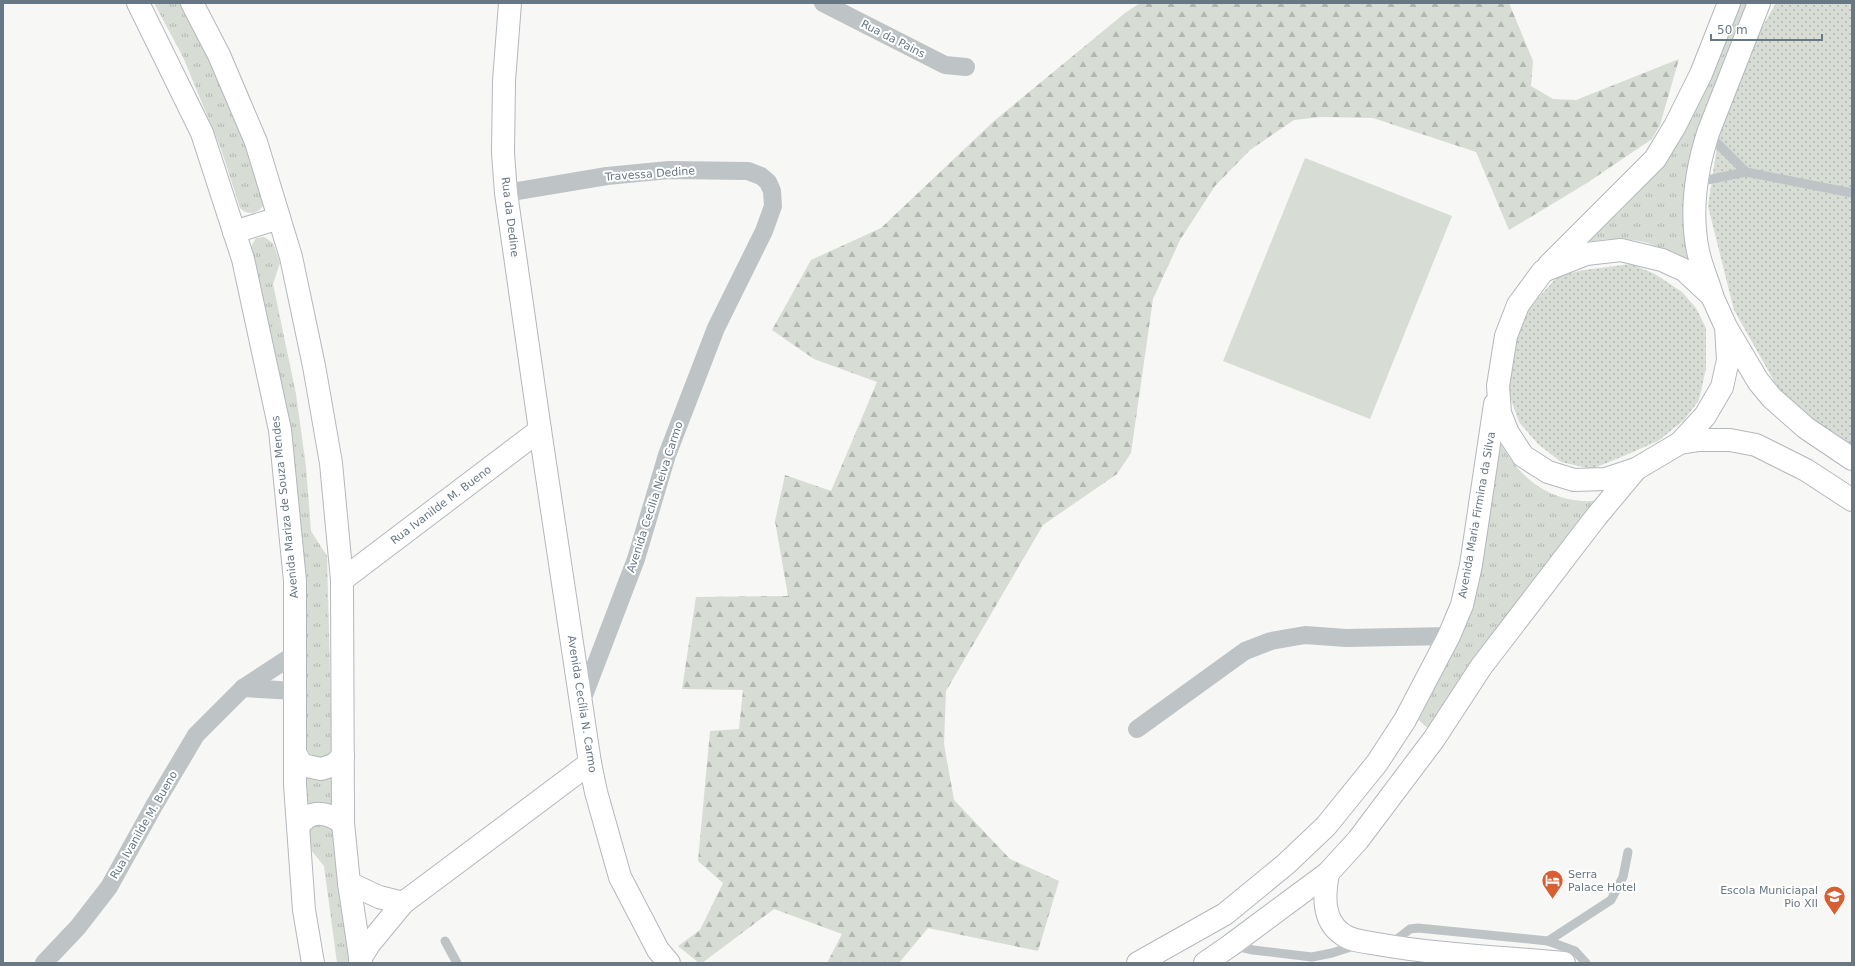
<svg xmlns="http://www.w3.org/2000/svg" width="1855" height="966" viewBox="0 0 1855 966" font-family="'DejaVu Sans',sans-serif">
  <defs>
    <pattern id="grass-tufts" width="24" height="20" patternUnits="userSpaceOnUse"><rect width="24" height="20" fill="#d7dcd4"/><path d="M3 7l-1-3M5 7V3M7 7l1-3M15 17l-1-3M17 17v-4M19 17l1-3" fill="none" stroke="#b2b7b2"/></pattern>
    <pattern id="forest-firs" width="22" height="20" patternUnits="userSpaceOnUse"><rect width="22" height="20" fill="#d7dcd4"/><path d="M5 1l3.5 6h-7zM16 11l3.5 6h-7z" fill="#b2b7b2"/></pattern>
    <pattern id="park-dots" width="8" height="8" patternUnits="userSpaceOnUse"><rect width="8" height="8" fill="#d7dcd4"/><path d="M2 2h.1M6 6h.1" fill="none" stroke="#b2b7b2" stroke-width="1.8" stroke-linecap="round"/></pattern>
  </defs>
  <rect width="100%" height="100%" fill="#f7f7f5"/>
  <g fill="url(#grass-tufts)">
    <path d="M154,3H182L210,58L247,148L264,204C259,214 248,216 240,208L221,149L183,57Z"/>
    <path d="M1735,3H1753L1724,74L1693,269C1658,239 1626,234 1582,243L1618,213L1654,176L1677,142Z"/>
    <path d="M264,237L273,243L280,263L273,284L296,394L306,467L311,531L327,556L332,749C326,761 312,760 306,748L301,533L295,468L284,396L260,286L250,248L256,238Z"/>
    <path d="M1500,442C1520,481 1556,507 1602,500L1430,730L1414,716L1454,651L1472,609L1480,579Z"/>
    <polygon points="302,775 332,775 333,807 303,809"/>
    <polygon points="314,823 334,827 350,963 337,963 324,866 311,850 309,831"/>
  </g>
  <polygon fill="url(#forest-firs)" points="1140,3 1509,3 1533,61 1531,86 1553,99 1576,100 1679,59 1660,125 1652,139 1587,183 1509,230 1476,152 1373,118 1320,117 1294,120 1250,150 1215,186 1180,240 1153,299 1131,453 1117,474 1043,525 946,691 944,744 954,800 1010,859 1059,881 1038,951 928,928 899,963 827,963 842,934 774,909 702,963 699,963 678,946 700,930 723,883 698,861 710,731 739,729 743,690 682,689 696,597 788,596 775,521 785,475 831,491 877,382 814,359 772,330 811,260 881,228 994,121 1125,13"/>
  <g fill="url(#park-dots)">
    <polygon points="1776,3 1852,3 1852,450 1787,404 1734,310 1708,206 1725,93"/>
    <polygon points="1631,264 1655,274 1682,292 1696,308 1706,328 1706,368 1699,400 1684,420 1658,441 1626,455 1592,469 1561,462 1538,444 1519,422 1509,394 1511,361 1517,334 1529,308 1558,276 1584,270"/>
  </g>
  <polygon fill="#d7dcd4" points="1305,158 1452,216 1370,419 1223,361"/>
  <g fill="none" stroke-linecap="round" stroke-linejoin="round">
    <defs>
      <g id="secondary">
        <polyline points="138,3 202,133 243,259 280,430 295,581 295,785 304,910 313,963"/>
        <polyline points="192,3 219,55 256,142 291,257 314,366 331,463 342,580 343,823 349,883 361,963"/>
        <polyline points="510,3 504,81 503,153 506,193 540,430 590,763 596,792 620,877 658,950 669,963"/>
        <polyline points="234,232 279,218"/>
        <polyline points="1549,265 1655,159 1675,126 1701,74 1729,3"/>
        <path d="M1712,295C1708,281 1701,266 1698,251C1690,212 1696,171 1708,133L1759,3"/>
        <polyline points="1726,327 1728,360 1722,387 1705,416 1680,443 1636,469 1606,479 1574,480 1548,472 1523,456 1508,433 1500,413 1498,386 1506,336 1518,305 1543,271 1586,254 1621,250 1662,260 1684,270 1712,296 1726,327 1758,381 1772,398 1806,428 1852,459"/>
        <polyline points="1680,443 1699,440 1730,440 1756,445 1806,470 1852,500"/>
        <polyline points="342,580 540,430"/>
        <polyline points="295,753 301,763 307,766 321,769 334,765 343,756"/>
        <path d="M298,827C310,808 327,812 343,823"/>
        <path d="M1328,873C1324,895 1322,920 1342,934C1351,941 1366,942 1377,944C1439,955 1502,957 1564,963"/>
        <polyline points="349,883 379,897 403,903"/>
        <polyline points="360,959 370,943 403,903 590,763"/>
        <polyline points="1138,963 1225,914 1286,864 1326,826 1377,763 1405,720 1449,636 1462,605 1471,565 1495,404"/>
        <polyline points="1205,963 1231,945 1328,873 1358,840 1434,739 1481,667 1596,517 1636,469"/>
      </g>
    </defs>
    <use href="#secondary" stroke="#b3b8bd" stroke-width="24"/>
    <g stroke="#bec3c6" stroke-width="9">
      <polyline points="1709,135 1746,172"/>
      <polyline points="1697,182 1746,172 1852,193"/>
      <polyline points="445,941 457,963"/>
      <polyline points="1548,941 1611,900 1623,877 1628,852"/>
      <polyline points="1392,943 1410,929 1418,928 1548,941 1575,951 1586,963"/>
      <polyline points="1235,946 1253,950 1312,957 1332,953 1357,945"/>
    </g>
    <g stroke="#bec3c6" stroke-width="18">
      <polyline points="823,3 945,65 966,67"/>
      <polyline points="506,193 607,176 669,170 748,171 761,176 768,182 772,191 773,206 764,231 716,328 667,455 636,559 581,703"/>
      <polyline points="243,688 295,691"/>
      <polyline points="1137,729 1245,651 1271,641 1305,635 1346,638 1449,636"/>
      <polyline points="44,963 78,927 109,887 155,804 196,735 243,688 295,654"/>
    </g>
    <use href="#secondary" stroke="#fff" stroke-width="22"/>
  </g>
  <defs>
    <symbol id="hotel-pin" viewBox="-11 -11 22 30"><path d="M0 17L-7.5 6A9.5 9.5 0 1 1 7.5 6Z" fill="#d85f34" stroke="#fff"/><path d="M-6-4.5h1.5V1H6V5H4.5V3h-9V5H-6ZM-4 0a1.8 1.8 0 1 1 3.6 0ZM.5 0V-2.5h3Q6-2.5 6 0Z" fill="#fff"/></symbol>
    <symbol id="school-pin" viewBox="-11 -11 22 30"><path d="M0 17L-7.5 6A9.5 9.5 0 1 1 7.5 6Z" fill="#d85f34" stroke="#fff"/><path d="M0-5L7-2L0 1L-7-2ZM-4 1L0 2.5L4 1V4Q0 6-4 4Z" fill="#fff"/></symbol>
  </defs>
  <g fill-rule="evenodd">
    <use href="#hotel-pin" x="1540" y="868" width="25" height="34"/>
    <use href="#school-pin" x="1822" y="884" width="25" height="34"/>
  </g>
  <g text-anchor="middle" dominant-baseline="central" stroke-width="4" stroke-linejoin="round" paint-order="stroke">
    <g font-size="11" fill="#687784" stroke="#fff">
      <text transform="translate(893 39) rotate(27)">Rua da Pains</text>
      <text transform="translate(650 174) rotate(-4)">Travessa Dedine</text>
      <text transform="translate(510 217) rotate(83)">Rua da Dedine</text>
      <text transform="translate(655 497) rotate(-72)">Avenida Cecilia Neiva Carmo</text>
      <text transform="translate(441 505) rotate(-37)">Rua Ivanilde M. Bueno</text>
      <text transform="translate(285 507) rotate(-96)">Avenida Mariza de Souza Mendes</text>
      <text transform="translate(1477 515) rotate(-80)">Avenida Maria Firmina da Silva</text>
      <text transform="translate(582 704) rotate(81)">Avenida Cecília N. Carmo</text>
      <text transform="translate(144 825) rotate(-60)">Rua Ivanilde M. Bueno</text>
    </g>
    <g font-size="11" fill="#687784" stroke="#fff" text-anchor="start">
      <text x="1568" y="874">Serra<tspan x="1568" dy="13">Palace Hotel</tspan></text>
      <text x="1818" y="890" text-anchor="end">Escola Municiapal<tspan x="1818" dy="13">Pio XII</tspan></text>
    </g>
  </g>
  <rect width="1855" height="966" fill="none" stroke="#687784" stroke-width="8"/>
  <path d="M1711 34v6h111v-6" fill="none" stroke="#687784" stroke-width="2"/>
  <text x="1717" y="34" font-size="12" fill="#687784" stroke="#ffffff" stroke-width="3" paint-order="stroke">50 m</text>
</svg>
